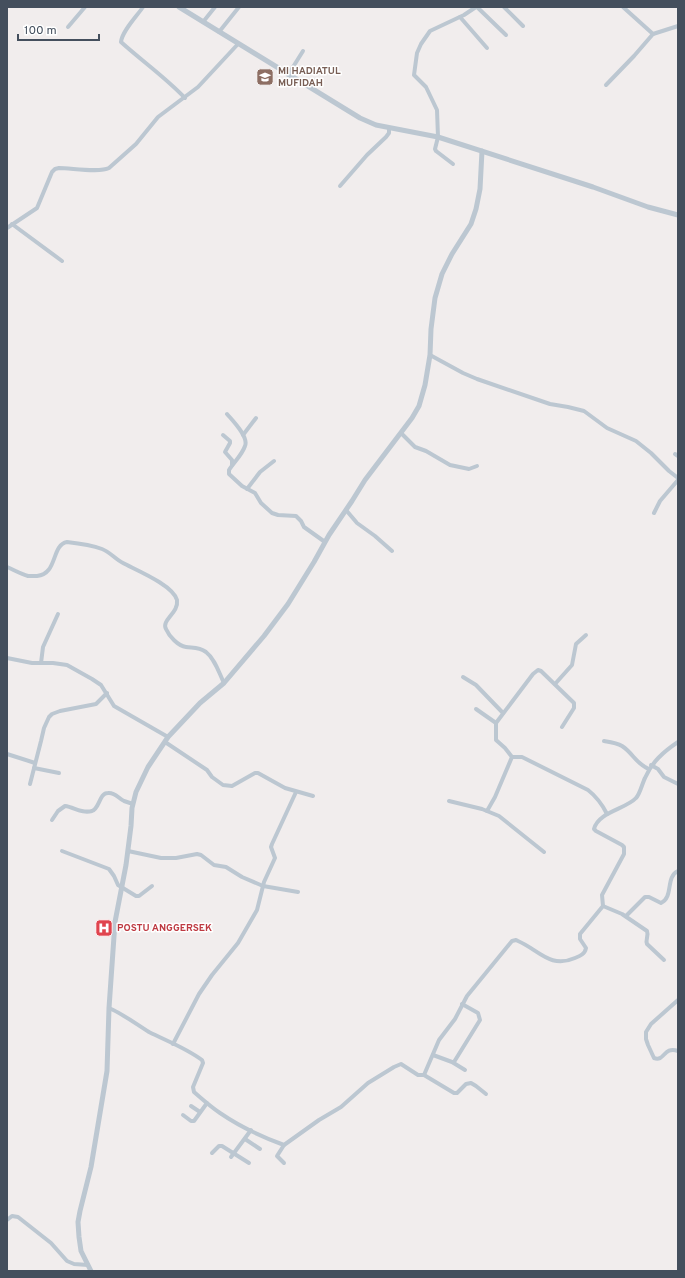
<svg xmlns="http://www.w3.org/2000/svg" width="685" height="1278" viewBox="0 0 685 1278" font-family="Overpass,sans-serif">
  <rect width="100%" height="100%" fill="#f1eded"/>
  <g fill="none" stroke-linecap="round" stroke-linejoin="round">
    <g stroke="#bcc7d1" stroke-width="4">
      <path d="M143,7C137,16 122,31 121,42C142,61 165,77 185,98"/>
      <polyline points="477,7 506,35"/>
      <polyline points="504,7 523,26"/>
      <polyline points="623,7 653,34 678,26"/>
      <polyline points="460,17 487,48"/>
      <polyline points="203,22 215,7"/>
      <polyline points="68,27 85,7"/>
      <polyline points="219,32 239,7"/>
      <polyline points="288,75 303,51"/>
      <polyline points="606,85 634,56 653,34"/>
      <polyline points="453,164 436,151 435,149 438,137 437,110 426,87 414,75 417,53 421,44 430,31 464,15 476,7"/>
      <polyline points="340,186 367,155 386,137 389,133 389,128"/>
      <polyline points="12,224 62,261"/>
      <path d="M7,228L37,208L52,172L55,169L59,168C71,168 100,173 109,168L136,144L158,117L198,87L238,44"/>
      <polyline points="430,355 463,373 477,379 550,404 568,407 584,411 607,428 636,441 651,453 669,471 678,478"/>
      <path d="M227,414C233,421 249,437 245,446C242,455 234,462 229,470V474L242,486L255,493L261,503L272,513L278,515L296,516L301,521L304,527L325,542"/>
      <polyline points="401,433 415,447 426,451 450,465 469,469 477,466"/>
      <polyline points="223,435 230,441 230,443 225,452 232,460 232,465"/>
      <polyline points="243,435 256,418"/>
      <polyline points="675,454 678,456"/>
      <polyline points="247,489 260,472 274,461"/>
      <polyline points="346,510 357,523 375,536 392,551"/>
      <polyline points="654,513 660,501 678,480"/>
      <path d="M7,567C14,570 21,574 28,576C31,576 34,576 37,576C58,574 51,545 67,542C76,543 94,546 102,549C110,552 115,559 123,563C136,570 173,585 177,600C179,613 161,620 166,629C169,636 178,646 186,647C194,648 199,647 206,652C215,659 219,673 224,683"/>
      <polyline points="7,658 32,663 53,663 67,665 92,679 101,685 114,706 168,737"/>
      <polyline points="41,663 43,647 58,614"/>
      <polyline points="463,677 476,685 503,713"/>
      <polyline points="555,684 572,665 576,644 586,635"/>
      <polyline points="476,709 496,723"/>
      <path d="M562,727L574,708V703L541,671L538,670L533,674L496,723V740L505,748L512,757H522L588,790C597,797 602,804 607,814"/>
      <path d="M604,741C610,742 617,743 622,746C633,753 636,764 649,769"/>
      <polyline points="165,742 207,770 212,777 223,785 232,786 255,773 258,773 285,788 313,796"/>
      <polyline points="7,754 35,763"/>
      <polyline points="651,765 658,769 664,777 678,784"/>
      <polyline points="34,768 59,773"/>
      <polyline points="30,784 41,741 44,728 49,717 52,714 60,711 96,704 107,693"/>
      <polyline points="449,801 482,809 499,816 544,852"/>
      <polyline points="487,811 495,797 512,757"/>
      <path d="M52,820L58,811L65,806C74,807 82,814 92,811C100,808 99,793 108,793C115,792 119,799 124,801C127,802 130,803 133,804"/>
      <polyline points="62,851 109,869 114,876 118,885 136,896 139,896 152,886"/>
      <polyline points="128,851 161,858 176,858 197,854 201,855 214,865 226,867 242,877 263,886 298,892"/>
      <path d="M603,906L622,914L647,931C649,936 645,940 647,944L664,960"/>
      <path d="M626,916L645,897H649L661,903C674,897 665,877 678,871"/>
      <path d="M678,1000L651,1024L646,1032V1039L648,1045L654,1058C665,1062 663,1046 678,1051"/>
      <path d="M109,1008C123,1014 136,1024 149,1032C167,1041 186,1048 202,1060L203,1063L193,1087L194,1092C202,1099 211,1107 220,1113C239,1126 262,1137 284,1145L319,1120L341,1107L368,1083L394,1067L401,1064L418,1075H424L439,1040L455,1019L467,996L512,941L516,940L518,941C539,950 550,969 575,958C580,956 585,954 586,948L580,939V934L603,906L602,895L624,854V847L622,845L596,831L594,829C598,812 626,809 636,798C640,794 642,784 645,778C652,762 663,752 678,742"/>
      <polyline points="173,1044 199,994 212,975 238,943 257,910 264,882 275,858 271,847 272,844 296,792"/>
      <polyline points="433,1055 452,1062 465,1070"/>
      <polyline points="454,1062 480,1020 478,1013 462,1004"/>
      <polyline points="424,1075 454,1093 457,1093 466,1084 471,1083 476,1086 486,1094"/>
      <polyline points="191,1106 200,1112"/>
      <polyline points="183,1115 191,1121 194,1121 207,1103"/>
      <polyline points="245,1139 260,1149"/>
      <polyline points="284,1145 277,1156 284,1163"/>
      <polyline points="212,1153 219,1146 222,1146 249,1163"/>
      <polyline points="231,1157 251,1130"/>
      <polyline points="7,1220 12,1216 18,1217 51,1243 67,1261 74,1264 88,1265"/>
    </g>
    <g stroke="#bcc7d1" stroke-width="5">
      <polyline points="179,7 360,118 376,125 438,137 593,187 648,207 678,215"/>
      <polyline points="91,1271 81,1251 79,1237 78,1222 80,1211 91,1167 107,1071 109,1008 115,922 126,865 131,826 132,808 136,792 148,767 168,737 200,703 224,683 264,636 288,604 314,562 329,535 352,501 365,480 412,418 419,406 425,385 430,355 431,329 435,298 442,274 452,254 471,224 476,209 480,189 482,151"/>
    </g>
  </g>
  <defs>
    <symbol id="school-square" viewBox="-11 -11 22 22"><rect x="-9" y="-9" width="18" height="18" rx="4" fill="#8d6e63" stroke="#fff"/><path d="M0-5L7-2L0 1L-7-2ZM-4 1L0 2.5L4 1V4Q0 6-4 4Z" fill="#fff"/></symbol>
    <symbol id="hospital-square" viewBox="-11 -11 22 22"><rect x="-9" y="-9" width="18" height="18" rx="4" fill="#e0444e" stroke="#fff"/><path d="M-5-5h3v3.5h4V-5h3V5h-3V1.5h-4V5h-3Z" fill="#fff"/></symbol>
  </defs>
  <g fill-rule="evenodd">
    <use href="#school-square" x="255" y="67" width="20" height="20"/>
    <use href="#hospital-square" x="94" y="918" width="20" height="20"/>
  </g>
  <g text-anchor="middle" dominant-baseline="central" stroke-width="3" stroke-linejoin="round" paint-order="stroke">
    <g font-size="10" font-weight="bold" fill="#785e54" stroke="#fff" text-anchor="start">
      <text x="278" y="71">MI HADIATUL<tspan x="278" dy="12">MUFIDAH</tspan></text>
    </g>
    <g font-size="10" font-weight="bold" fill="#be3a42" stroke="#fff" text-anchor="start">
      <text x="117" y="928">POSTU ANGGERSEK</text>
    </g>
  </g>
  <rect width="685" height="1278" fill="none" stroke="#444f5d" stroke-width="16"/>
  <path d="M18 34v6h81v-6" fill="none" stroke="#444f5d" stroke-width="2"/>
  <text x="24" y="34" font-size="12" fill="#444f5d" stroke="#ffffff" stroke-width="3" paint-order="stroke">100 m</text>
</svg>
